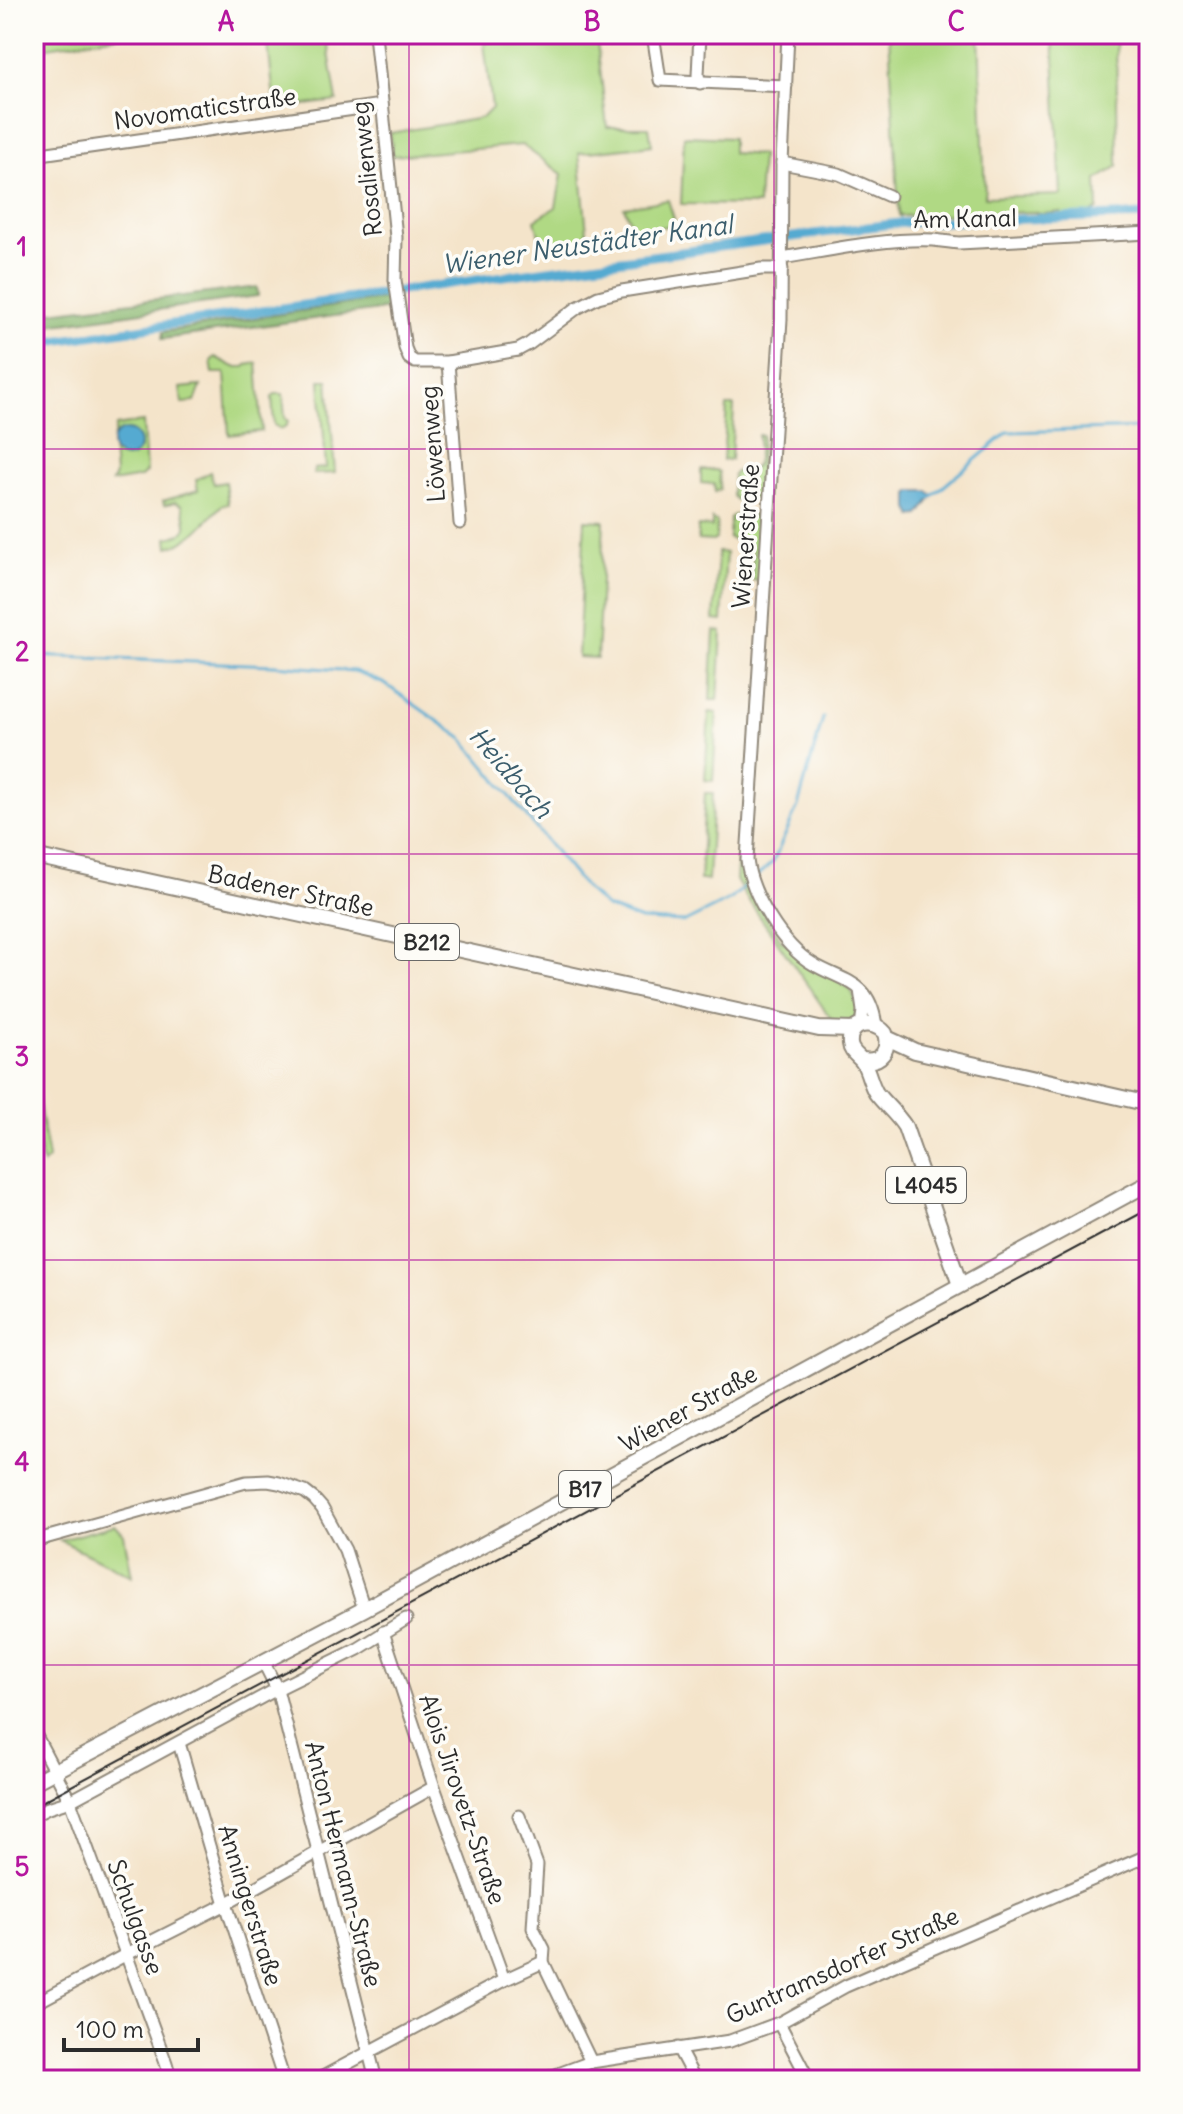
<svg xmlns="http://www.w3.org/2000/svg" width="1183" height="2114" viewBox="0 0 1183 2114" font-family="Delius,sans-serif">
  <rect width="100%" height="100%" fill="#fdfcf7"/>
  <filter id="ink" filterUnits="userSpaceOnUse"><feTurbulence type="fractalNoise" baseFrequency=".0125" numOctaves="2"/><feDisplacementMap in="SourceGraphic" scale="16" xChannelSelector="R" yChannelSelector="G"/><feConvolveMatrix kernelMatrix="1 2 1 2 8 2 1 2 1" color-interpolation-filters="sRGB"/></filter>
  <filter id="wash" filterUnits="userSpaceOnUse"><feTurbulence type="fractalNoise" baseFrequency=".006" numOctaves="4" result="noise"/><feDisplacementMap in="SourceGraphic" scale="32" xChannelSelector="R" yChannelSelector="G"/><feGaussianBlur stdDeviation="1.8" result="paint"/><feColorMatrix in="noise" values="0 0 0 0 0 0 0 0 0 0 0 0 0 0 0 0 0 1.4 0 .05"/><feComposite in="paint" operator="in"/></filter>
  <g filter="url(#wash)">
    <rect width="100%" height="100%" fill="#f4e4ca"/>
    <g fill="#b0d984" stroke="#6e8258" stroke-width="2">
      <polygon points="34,34 130,34 34,49"/>
      <polygon points="267,34 326,34 337,101 275,109"/>
      <polygon points="527,34 596,34 607,127 649,127 652,145 579,153 588,241 542,247 535,220 556,207 562,174 522,145 393,156 390,133 476,119 483,117 492,108 484,43"/>
      <polygon points="889,34 979,34 985,197 1061,195 1053,34 1116,34 1118,166 1097,180 1098,209 1090,214 1061,215 1061,212 1041,214 1033,212 899,216"/>
      <polygon points="684,136 732,138 732,153 761,155 758,205 681,204"/>
      <polygon points="668,200 676,225 634,231 624,207"/>
      <polygon points="215,357 234,367 245,367 247,365 257,363 262,431 229,435 225,373 213,373 211,361"/>
      <polygon points="320,380 328,380 335,473 314,474 314,469 326,468"/>
      <polygon points="201,386 195,402 182,403 180,388"/>
      <polygon points="275,394 283,394 285,419 288,420 287,425 281,429 274,425 272,397"/>
      <polygon points="727,406 734,406 731,460 723,460"/>
      <polygon points="143,422 146,472 141,477 112,482 115,475 113,448 115,453 135,455 140,448 115,434 113,439 116,426"/>
      <path d="M758,435H762L758,498L736,500L732,496L733,475L737,471H751C760,462 758,447 758,435Z"/>
      <polygon points="701,470 716,470 719,472 720,489 715,492 714,484 701,483"/>
      <path d="M210,472L214,484L225,482L228,504L222,505C206,521 191,543 168,547L167,538C191,534 188,526 182,505L175,502L164,505L163,501L198,490L196,480Z"/>
      <polygon points="734,515 751,515 760,518 763,522 760,581 752,580 753,553 751,547 729,538 730,518"/>
      <polygon points="712,519 717,522 716,539 713,541 698,540 698,526 712,527"/>
      <polygon points="585,520 604,521 597,658 578,657"/>
      <polygon points="718,552 726,553 722,621 714,620"/>
      <polygon points="714,631 722,632 718,700 710,700"/>
      <polygon points="709,712 717,713 713,781 705,780"/>
      <polygon points="705,793 713,793 708,880 700,880"/>
      <path d="M738,855L743,856L749,891L781,940L850,989C863,1009 861,1021 836,1026L744,894L736,880Z"/>
      <polygon points="34,1073 48,1159 43,1164 34,1123"/>
      <polygon points="115,1525 124,1535 132,1576 60,1540"/>
    </g>
    <g fill="#8cb972" stroke="#5c724e" stroke-width="2">
      <polygon points="257,287 258,296 34,327 34,314"/>
      <polygon points="393,297 395,308 162,339 163,332"/>
    </g>
    <g fill="#55aad1" stroke="#406a7e" stroke-width="2">
      <circle cx="126" cy="444" r="14"/>
      <polygon points="912,491 928,491 933,496 919,515 913,516 909,509 909,494"/>
    </g>
    <g fill="none" stroke-linecap="round" stroke-linejoin="round">
      <g stroke="#55aad1" stroke-width="3">
        <polyline points="930,498 1008,432 1149,428"/>
        <polyline points="34,656 275,665 354,671 385,684 462,738 586,889 606,907 641,920 685,922 731,899 750,882"/>
        <polyline points="756,877 773,862 798,806 823,718"/>
      </g>
      <polyline stroke="#55aad1" stroke-width="9" points="34,344 490,278 837,231 900,223 1149,215"/>
    </g>
  </g>
  <g filter="url(#ink)">
    <g fill="none" stroke-linecap="round" stroke-linejoin="round">
      <defs>
        <g id="minor">
          <polyline points="375,34 396,237 395,280 405,348 409,358 415,362 448,362 518,350 529,344 577,308 598,297 622,291 761,269 782,269"/>
          <polyline points="653,34 660,80 786,86"/>
          <polyline points="700,34 698,75 700,83"/>
          <path d="M788,34L782,163L781,319L747,860C751,894 782,946 813,964C845,983 869,979 876,1025"/>
          <polyline points="34,155 382,105"/>
          <polyline points="782,163 839,174 889,196"/>
          <path d="M782,258C832,250 883,238 934,240C942,241 950,242 959,243L1149,233"/>
          <polyline points="448,362 460,523"/>
          <polyline points="860,990 863,1011 861,1025"/>
          <polyline points="34,1541 246,1482 268,1481 279,1483 305,1492 314,1499 322,1508 345,1550 364,1609"/>
          <polyline points="383,1632 434,1787 504,1980"/>
          <polyline points="263,1661 277,1689 376,2080"/>
          <polyline points="34,1732 70,1801 166,2063 171,2080"/>
          <polyline points="179,1743 226,1904 284,2080"/>
          <polyline points="34,1815 48,1808 70,1801 277,1689 358,1649 406,1619"/>
          <polyline points="519,1816 537,1865 533,1928 544,1949 543,1962 591,2062"/>
          <polyline points="34,2004 127,1954 226,1904 434,1787"/>
          <polyline points="779,2023 809,2080"/>
          <polyline points="678,2048 695,2080"/>
          <polyline points="317,2080 504,1980 543,1962"/>
          <polyline points="542,2080 591,2062 730,2041 779,2023 846,1986 1149,1855"/>
        </g>
        <g id="major">
          <polyline points="34,856 819,1029 854,1030"/>
          <polyline points="887,1038 915,1051 1149,1104"/>
          <path d="M863,1060C881,1063 890,1050 885,1033C873,1019 848,1022 850,1044C851,1054 860,1056 864,1064C869,1073 870,1083 876,1093C885,1105 897,1114 905,1127L960,1285"/>
          <polyline points="34,1782 364,1609 1149,1183"/>
        </g>
      </defs>
      <use href="#minor" stroke="#90887a" stroke-width="15"/>
      <use href="#major" stroke="#90887a" stroke-width="18"/>
      <use href="#minor" stroke="#fff" stroke-width="11"/>
      <use href="#major" stroke="#fff" stroke-width="14"/>
      <polyline stroke="#2b2b2b" stroke-width="2" points="34,1806 1149,1209"/>
    </g>
  </g>
  <path fill="none" stroke="#b5179e" stroke-width="2" stroke-opacity="0.55" d="M409,34V2080M774,34V2080M34,449H1149M34,854H1149M34,1260H1149M34,1665H1149"/>
  <g text-anchor="middle" dominant-baseline="central" stroke-width="7" stroke-linejoin="round" paint-order="stroke">
    <g fill="#fdfcf7" stroke="#6a6a68" stroke-width="2">
      <rect x="395" y="924" width="64" height="36" rx="6"/>
      <rect x="886" y="1167" width="80" height="36" rx="6"/>
      <rect x="559" y="1471" width="52" height="36" rx="6"/>
    </g>
    <g font-size="22" font-weight="bold" fill="#2b2b2b">
      <text x="427" y="942">B212</text>
      <text x="926" y="1185">L4045</text>
      <text x="585" y="1489">B17</text>
    </g>
    <g font-size="24" fill="#2b2b2b" stroke="#fdfcf7">
      <text transform="translate(205 108) rotate(-8)">Novomaticstraße</text>
      <text transform="translate(366 169) rotate(-96)">Rosalienweg</text>
      <text transform="translate(965 218) rotate(-1)">Am Kanal</text>
      <text transform="translate(432 444) rotate(-94)">Löwenweg</text>
      <text transform="translate(745 536) rotate(-86)">Wienerstraße</text>
      <text transform="translate(291 890) rotate(12)">Badener Straße</text>
      <text transform="translate(688 1408) rotate(-29)">Wiener Straße</text>
      <text transform="translate(463 1799) rotate(71)">Alois Jirovetz-Straße</text>
      <text transform="translate(344 1864) rotate(76)">Anton Hermann-Straße</text>
      <text transform="translate(251 1905) rotate(73)">Anningerstraße</text>
      <text transform="translate(136 1917) rotate(70)">Schulgasse</text>
      <text transform="translate(842 1965) rotate(-24)">Guntramsdorfer Straße</text>
    </g>
    <g font-size="26" font-style="italic" fill="#3c5e6d" stroke="#fdfcf7">
      <text transform="translate(587 244) rotate(-8)">Wiener Neustädter Kanal</text>
      <text transform="translate(511 772) rotate(49)">Heidbach</text>
    </g>
  </g>
  <rect width="1183" height="2114" fill="none" stroke="#fdfcf7" stroke-width="88"/>
  <path d="M64 2038v12h134v-12" fill="none" stroke="#2b2b2b" stroke-width="4"/>
  <text x="76" y="2038" font-size="24" fill="#2b2b2b" stroke="#fdfcf7" stroke-width="6" paint-order="stroke">100 m</text>
  <rect x="44" y="44" width="1095" height="2026" fill="none" stroke="#b5179e" stroke-width="3"/>
  <g font-size="26" text-anchor="middle" font-weight="bold" fill="#b5179e">
    <text x="226" y="31">A</text>
    <text x="592" y="31">B</text>
    <text x="956" y="31">C</text>
    <text x="22" y="256">1</text>
    <text x="22" y="661">2</text>
    <text x="22" y="1066">3</text>
    <text x="22" y="1471">4</text>
    <text x="22" y="1876">5</text>
  </g>
</svg>
